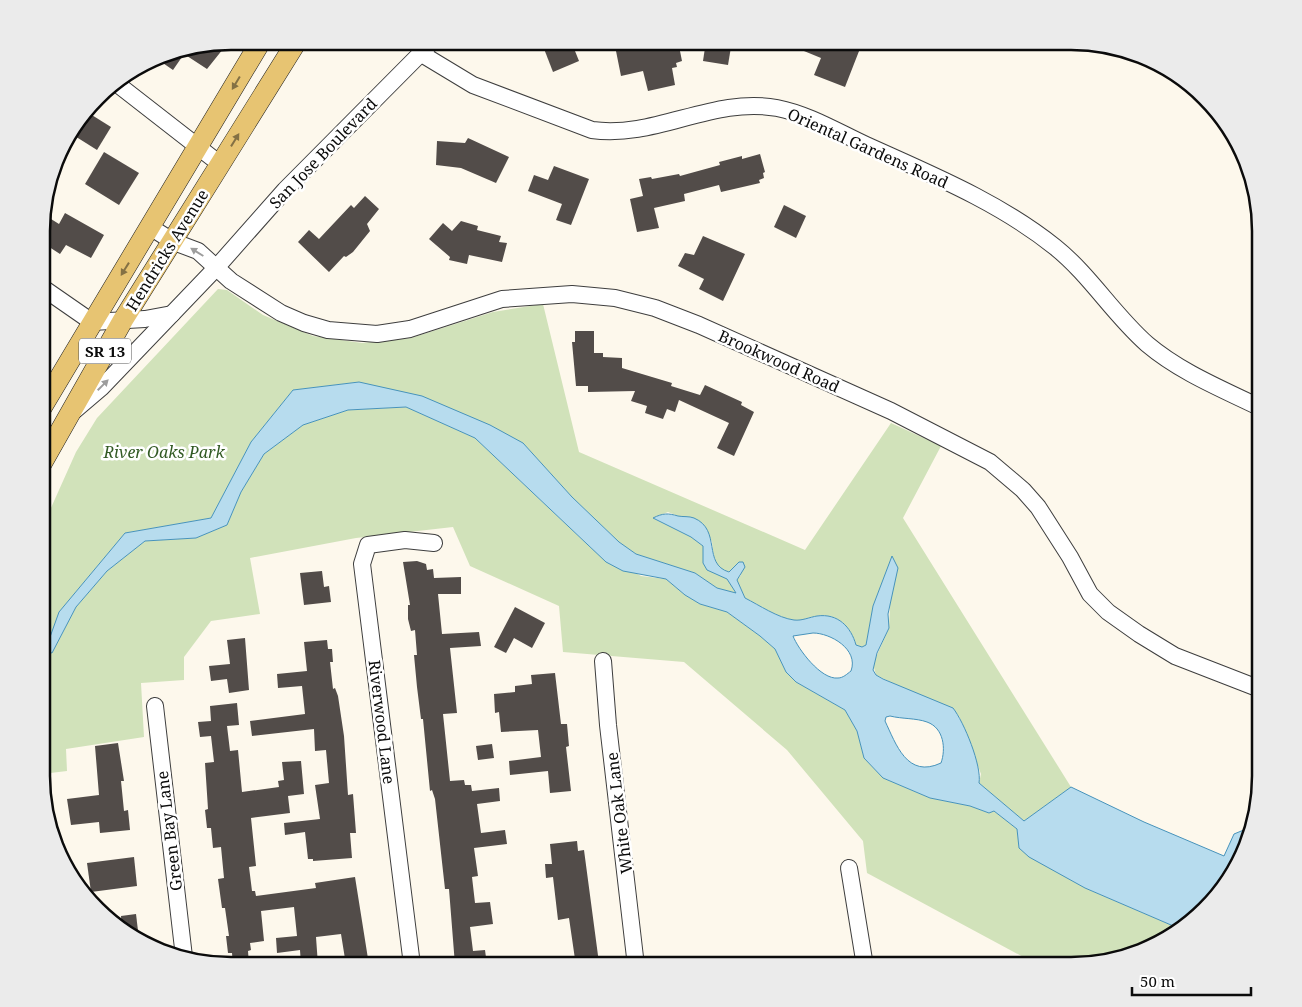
<svg xmlns="http://www.w3.org/2000/svg" width="1302" height="1007" viewBox="0 0 1302 1007" font-family="'Noto Serif',serif">
  <rect width="100%" height="100%" fill="#fdf8ec"/>
  <path fill="#d1e2ba" d="M218,289L227,290L263,315L313,336L362,343L411,338L493,312L543,304L579,452L805,550L891,423L941,446L903,518L1071,787L1024,821L979,783L981,774L959,716L876,675L873,664L889,628L892,557L873,606L866,645L862,647L856,645C851,627 838,613 817,616C810,617 802,621 794,620C778,618 759,605 745,598L737,580L741,575L739,562L732,571C715,575 713,553 712,541L678,516L668,512L653,518L691,537L703,546V563L727,579L737,593L734,594L717,588L695,573L636,554L619,542L572,497L523,443L359,382L293,390L251,442L211,518L125,533L59,612L52,653L76,607L107,571L145,541L196,538L227,525L241,492L264,454L303,425L348,410L406,407L475,438L591,548L641,576L666,579L685,595L700,604L727,612L760,636L775,649L786,672L796,682L845,710L857,731L864,758L883,778L930,798L970,806L989,813L994,811L1017,829L1019,848L1085,888L1178,928L1154,946L1071,966H1040L867,873L863,841L787,750L684,662L563,652L559,606L470,566L453,527L356,538L250,558L260,614L211,621L184,657V680L141,683L144,737L66,749L67,771L42,774V528L76,452L97,418Z"/>
  <path fill="#b7dcee" stroke="#4793bb" fill-rule="evenodd" d="M359,382L422,396L490,425L523,443L572,497L619,542L636,554L695,573L717,588L736,593L727,579L707,570L703,563V546L691,537L653,518C663,513 668,513 678,516C683,517 689,516 694,518C722,530 702,564 729,572L739,562H743L745,567L737,580L745,598C759,605 778,618 794,620C802,621 810,617 817,616C838,613 851,627 856,645L862,647L866,645L873,606L892,556L898,568L888,614L889,628L877,653L873,670L876,675L883,679L953,708C964,722 982,766 979,783L1024,821L1071,787L1144,822L1224,856L1234,834L1251,827L1246,848L1214,901L1178,928L1085,888L1029,857L1019,848L1017,829L994,811L989,813L970,806L930,798L883,778L864,758L857,731L845,710L796,682L786,672L775,649L760,636L727,612L700,604L685,595L666,579L623,571L606,562L475,438L406,407L348,410L303,425L264,454L241,492L227,525L196,538L145,541L107,571L76,607L52,653L45,651L59,612L125,533L211,518L251,442L293,390ZM813,633C830,633 859,649 851,671C847,674 843,678 838,678C821,680 798,649 793,636ZM890,716C902,719 916,718 927,722C944,728 946,749 941,763C907,779 896,744 885,721L886,717Z"/>
  <g fill="#524c49">
    <polygon points="541,41 571,41 579,61 553,72"/>
    <polygon points="614,41 678,41 682,61 676,63 677,67 672,68 675,85 648,91 643,71 621,76"/>
    <polygon points="706,41 732,41 728,65 703,61"/>
    <polygon points="782,42 849,42 861,46 845,87 814,75 821,58"/>
    <polygon points="215,44 223,49 207,69 184,54 173,70 157,59 170,51"/>
    <polygon points="87,112 111,127 97,150 70,133"/>
    <polygon points="468,138 509,157 496,183 461,168 436,165 437,141 465,143"/>
    <polygon points="104,152 139,173 119,205 85,184"/>
    <polygon points="760,154 765,172 763,173 764,178 759,180 760,183 721,192 719,185 684,194 685,201 654,208 659,228 637,232 630,199 643,196 639,179 651,177 652,179 679,174 680,176 720,165 719,162 742,156 742,159"/>
    <polygon points="554,166 589,179 571,225 556,220 562,204 528,191 534,175 548,180"/>
    <polygon points="365,196 379,209 367,224 370,231 353,252 346,257 344,256 329,272 298,242 309,230 319,239 351,205 354,208"/>
    <polygon points="784,205 806,216 796,238 774,227"/>
    <polygon points="65,213 104,235 91,258 66,245 60,254 43,243 43,214 59,224"/>
    <polygon points="461,221 478,226 477,230 501,236 499,242 507,243 502,262 469,255 467,264 449,260 450,257 429,239 443,223 452,231"/>
    <polygon points="703,236 745,254 723,301 699,289 704,279 678,266 685,253 694,255"/>
    <polygon points="575,331 594,331 594,353 603,353 603,357 622,358 622,368 672,383 671,386 700,395 705,385 742,402 741,405 754,412 734,456 717,448 729,423 679,400 675,412 667,409 663,419 645,413 647,406 631,401 635,391 588,392 588,386 576,386 572,342 575,342"/>
    <polygon points="417,561 426,564 427,570 433,569 434,578 461,577 461,594 438,594 442,634 479,632 481,646 450,648 457,713 443,714 450,781 464,780 465,785 471,785 472,791 499,788 500,801 477,804 481,833 505,830 507,844 474,848 478,876 472,877 475,903 490,902 493,924 470,927 473,951 485,950 487,965 455,965 449,889 445,889 435,799 432,790 430,791 423,719 421,719 417,687 414,655 417,655 415,630 411,631 408,619 408,605 410,605 403,562"/>
    <polygon points="322,571 324,587 329,586 331,602 304,605 300,573"/>
    <polygon points="515,607 545,623 532,648 514,638 506,653 494,647"/>
    <polygon points="245,638 249,690 229,693 227,679 211,681 209,666 230,664 227,640"/>
    <polygon points="327,640 328,649 332,649 333,662 330,662 333,689 335,688 338,696 344,736 348,795 353,794 356,833 350,833 352,858 313,861 313,859 308,859 305,832 285,835 284,823 320,819 315,785 329,783 326,750 315,751 314,729 252,736 250,721 305,714 302,686 278,688 277,674 307,671 304,642"/>
    <polygon points="555,673 561,724 567,724 569,746 566,747 571,791 550,793 548,771 510,775 509,761 541,757 538,730 501,732 499,712 495,713 494,694 515,692 515,686 532,684 531,675"/>
    <polygon points="237,703 239,725 227,726 230,751 238,750 242,792 279,787 278,781 284,780 282,762 301,761 304,794 288,796 290,813 251,818 256,866 249,867 252,891 255,891 256,896 316,888 315,883 355,877 369,965 346,965 341,934 316,937 318,965 301,965 300,950 277,953 276,938 297,936 294,907 261,911 264,941 250,943 251,950 248,951 249,965 233,965 232,953 228,953 226,936 229,936 225,908 222,908 218,879 224,878 221,847 213,848 211,828 207,828 205,810 208,809 205,763 214,762 211,736 200,737 198,722 211,721 210,706"/>
    <polygon points="118,743 124,781 121,781 124,811 128,810 130,830 100,833 99,822 71,825 67,799 99,795 95,746"/>
    <polygon points="492,744 494,758 478,760 476,746"/>
    <polygon points="577,841 578,851 584,850 599,963 582,966 576,966 569,918 558,920 553,877 546,878 545,864 552,864 550,844"/>
    <polygon points="134,857 137,886 91,892 87,863"/>
    <polygon points="136,914 139,939 122,929 121,916"/>
  </g>
  <g fill="none" stroke-linecap="round" stroke-linejoin="round">
    <defs>
      <g id="minor">
        <path d="M420,53L473,85L592,130C656,139 713,96 777,108C808,114 838,132 866,145C930,174 999,202 1055,247C1090,275 1113,314 1147,344C1180,372 1222,389 1261,408"/>
        <polyline points="116,83 220,164"/>
        <polyline points="150,227 174,242 198,251 231,281 281,313 304,323 328,330 377,334 410,329 502,299 572,294 615,298 655,308 699,325 891,411 990,462 1023,490 1038,507 1070,557 1090,594 1108,612 1139,634 1175,656 1260,689"/>
        <polyline points="43,288 92,322 145,319 172,314"/>
        <polyline points="74,411 101,388 216,268 285,190 433,41"/>
        <polyline points="603,661 608,725 636,966"/>
        <polyline points="155,706 184,957"/>
        <polyline points="849,868 865,966"/>
        <polyline points="412,965 362,564 368,545 405,540 434,543"/>
      </g>
      <g id="major">
        <polyline points="42,407 261,41"/>
        <polyline points="42,463 123,320 297,41"/>
      </g>
    </defs>
    <use href="#minor" stroke="#3e3e3e" stroke-width="18"/>
    <use href="#major" stroke="#1c1c1c" stroke-width="21"/>
    <use href="#minor" stroke="#fff" stroke-width="16"/>
    <use href="#major" stroke="#e7c472" stroke-width="20"/>
  </g>
  <defs><path id="oneway-solid" d="M-6-.8H1V-3.2L6.5 0L1 3.2V.8H-6Z" transform="scale(1.25)"/></defs>
  <g fill="#847144">
    <use href="#oneway-solid" transform="translate(236 83) rotate(121)"/>
    <use href="#oneway-solid" transform="translate(235 140) rotate(-58)"/>
    <use href="#oneway-solid" transform="translate(125 269) rotate(122)"/>
  </g>
  <g fill="#9d9d9d">
    <use href="#oneway-solid" transform="translate(197 252) rotate(-148)"/>
    <use href="#oneway-solid" transform="translate(103 385) rotate(-45)"/>
  </g>
  <g text-anchor="middle" dominant-baseline="central" stroke-width="5" stroke-linejoin="round" paint-order="stroke">
    <rect fill="#fff" stroke="#545454" stroke-width="1" x="79" y="338.5" width="52" height="25" rx="4"/>
    <g font-size="15" font-weight="bold" fill="#0b0b0b">
      <text x="105" y="351">SR 13</text>
    </g>
    <g font-size="16" fill="#0b0b0b" stroke="#fff">
      <text transform="translate(868 148) rotate(24)">Oriental Gardens Road</text>
      <text transform="translate(323 153) rotate(-46)">San Jose Boulevard</text>
      <text transform="translate(167 250) rotate(-58)">Hendricks Avenue</text>
      <text transform="translate(779 361) rotate(24)">Brookwood Road</text>
      <text transform="translate(382 722) rotate(83)">Riverwood Lane</text>
      <text transform="translate(619 813) rotate(-97)">White Oak Lane</text>
      <text transform="translate(169 831) rotate(-97)">Green Bay Lane</text>
    </g>
    <g font-size="16" font-style="italic" fill="#325a24" stroke="#fff">
      <text x="164" y="452">River Oaks Park</text>
    </g>
  </g>
  <path d="M0 0H1302V1007H0ZM231 50H1071A181 181 0 0 1 1252 231V776A181 181 0 0 1 1071 957H231A181 181 0 0 1 50 776V231A181 181 0 0 1 231 50Z" fill="#ebebeb" fill-rule="evenodd"/>
  <path fill="none" stroke="#0b0b0b" stroke-width="2.5" d="M231 50H1071A181 181 0 0 1 1252 231V776A181 181 0 0 1 1071 957H231A181 181 0 0 1 50 776V231A181 181 0 0 1 231 50Z"/>
  <path d="M1132 987v8h119v-8" fill="none" stroke="#0b0b0b" stroke-width="2.5"/>
  <text x="1140" y="987" font-size="15" fill="#0b0b0b" stroke="#ffffff" stroke-width="4" paint-order="stroke">50 m</text>
</svg>
